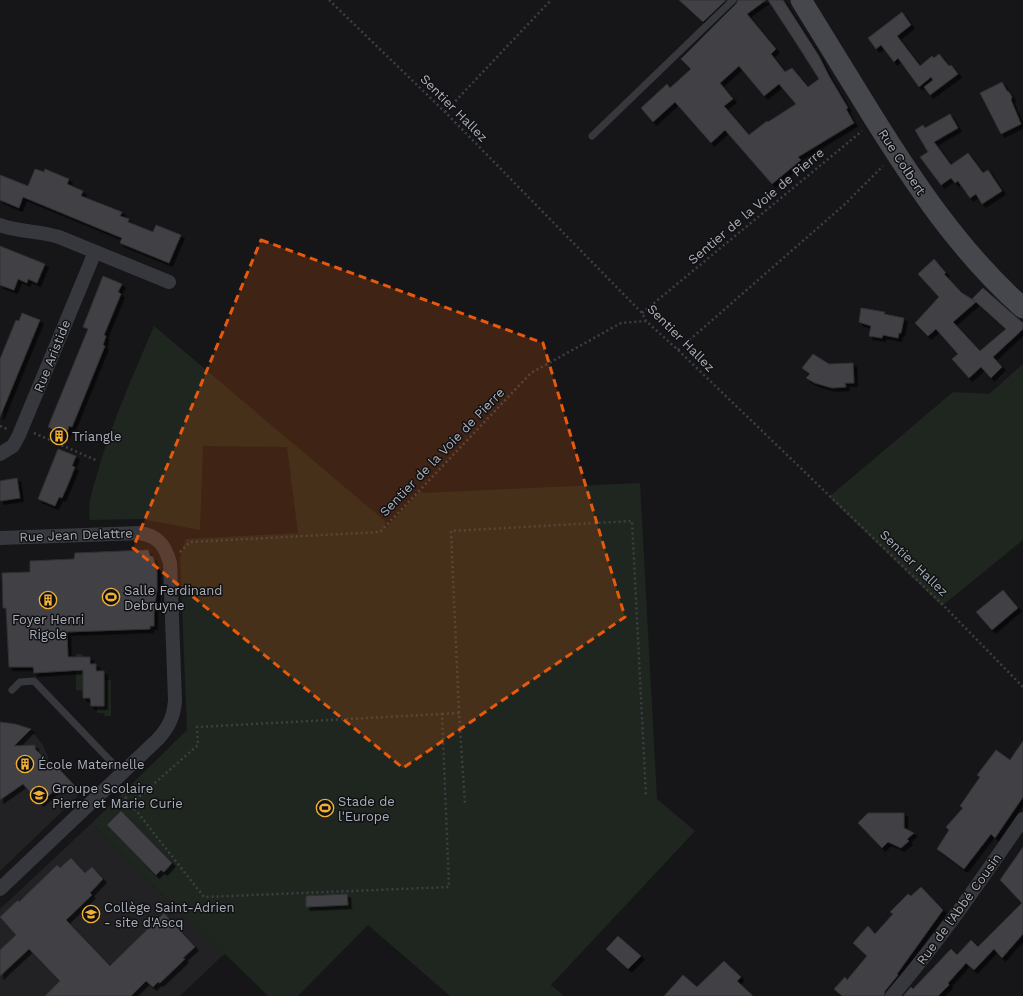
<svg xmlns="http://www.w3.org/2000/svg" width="1023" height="996" viewBox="0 0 1023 996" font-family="'Work Sans',sans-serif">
  <defs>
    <filter id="shadow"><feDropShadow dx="3.5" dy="3.5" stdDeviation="0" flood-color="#0009"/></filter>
  </defs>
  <rect width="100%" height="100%" fill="#161618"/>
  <g fill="#222225">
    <polygon points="0,722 15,724 23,726 35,735 43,745 48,757 48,762 55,771 58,768 77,788 78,794 77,797 0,871"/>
    <polygon points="92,823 222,956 180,996 0,996 0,909"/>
  </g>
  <g fill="#1e261f">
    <path d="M154,326L385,521L386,528L420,491L423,493L640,483L657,799L695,831L551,985L564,996H450L368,925L298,996H268L225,954L222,956L92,823L187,730L180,558L186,539L298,533L287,447L203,446L200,530L141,519L90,520C87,506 92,492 96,478C110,426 133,376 154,326Z"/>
    <polygon points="1023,364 1023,540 942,606 829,497 953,392 989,394"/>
    <polygon points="76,654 82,654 83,657 90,657 90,664 96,671 104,671 104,680 111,680 111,716 105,716 104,713 97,713 97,706 90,706 90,698 83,698 83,691 76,690"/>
  </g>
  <g fill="#404145" stroke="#303034" fill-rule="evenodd" filter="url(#shadow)">
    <polygon points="679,0 726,0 703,22"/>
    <path d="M738,0H766L747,14L776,49L771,54L785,72L792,68L808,87L819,79L800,49L768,0H783L819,56L829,76L848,108L846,109L854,123L798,157L801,160L772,184L725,130L711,143L675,102L653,122L641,108L667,84L670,88L691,69L681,59L736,4ZM739,66L764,96L779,84L796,104L768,122L767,121L749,135L724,106L733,99L720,83Z"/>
    <polygon points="902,12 911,25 897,36 920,66 932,56 934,58 939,54 949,66 951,65 958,74 930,95 924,87 933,80 931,77 919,87 898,58 894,62 881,45 876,49 868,38"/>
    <polygon points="1002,82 1007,91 1009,92 1012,97 1011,100 1021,124 1001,134 980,93"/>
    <polygon points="950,114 958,128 934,142 951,165 968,153 983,173 988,170 1002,191 982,204 976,194 970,198 958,181 955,183 951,178 941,185 920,157 928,152 915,130 923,125 925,128"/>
    <polygon points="35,169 44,172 45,169 69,179 67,184 83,191 81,196 122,212 120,216 129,219 128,222 153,232 156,225 181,235 169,263 120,243 122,238 23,197 19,208 0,200 0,175 28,186"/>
    <polygon points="0,246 45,264 37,283 28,279 27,283 18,279 14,290 0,285"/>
    <path d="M934,259L946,273L944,274L962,293L975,301L972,299L983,288L1023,323V329L993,357L1002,367L991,378L981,367L969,378L952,359L958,354L936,329L928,336L915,323L939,297L918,274ZM976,302L1006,329L980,351L953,322Z"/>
    <polygon points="103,276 122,284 118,292 121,294 104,335 106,336 103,345 105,346 72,427 69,426 66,435 48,427 88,329 83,327"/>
    <polygon points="861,308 885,312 884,314 904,318 901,333 899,333 898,338 883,335 882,338 869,336 871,326 859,322"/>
    <polygon points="22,313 40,320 0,417 0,359 16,320 19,321"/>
    <polygon points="813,354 829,364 853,363 854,383 845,383 846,387 832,388 815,383 806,378 810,374 802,368"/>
    <polygon points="58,449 76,456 72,466 75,467 69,482 62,498 59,497 55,506 38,499"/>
    <polygon points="17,478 20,498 0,501 0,481"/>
    <polygon points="148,550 150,556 153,557 157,571 157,590 154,612 154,626 150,626 150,629 67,632 68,657 90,657 90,664 96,664 96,671 104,671 104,706 91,706 90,698 83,698 83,670 34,673 33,667 9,667 6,608 3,608 2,573 30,572 30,561 74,559 75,553"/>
    <polygon points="1003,590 1018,608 992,630 976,612"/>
    <polygon points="0,722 15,724 31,729 14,746 35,745 35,749 56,770 58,768 77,788 55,790 40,803 23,784 0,800"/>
    <polygon points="1023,741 1023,797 995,838 991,834 964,869 937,849 949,830 946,827 963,808 960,806 980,777 977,775 996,750 1010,760"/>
    <polygon points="121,811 172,863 164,872 161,870 156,875 107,825"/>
    <polygon points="868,813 904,813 904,828 914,833 907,839 909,841 901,848 888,842 882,848 858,823"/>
    <polygon points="1023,847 1023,934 1002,958 994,949 974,970 966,963 948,983 949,985 938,996 903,996 911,987 913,989 951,949 957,955 971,940 978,947 1022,903 1000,880"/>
    <polygon points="71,858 85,873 92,867 103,879 90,893 92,895 66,920 110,966 164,913 195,947 183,958 185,959 160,983 158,982 153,987 146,981 131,996 45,996 60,981 29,949 0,976 0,950 16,935 0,917 18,900 19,902 57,865 60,868"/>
    <polygon points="921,887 943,910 897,974 898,975 885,991 884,996 842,996 834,989 845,977 847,980 867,956 853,943 868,926 875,934 893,914 890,912 908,894 911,896"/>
    <polygon points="347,894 348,905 306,907 306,896"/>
    <polygon points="618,936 641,956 628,969 606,949"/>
    <polygon points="724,961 741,977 737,981 753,996 664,996 683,975 697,987"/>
  </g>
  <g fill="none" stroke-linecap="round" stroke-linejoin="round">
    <g stroke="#3d3f44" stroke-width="2.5" stroke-dasharray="2 3" stroke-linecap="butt">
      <polyline points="329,0 445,112 642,313 646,321 678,350 945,607 1023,687"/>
      <polyline points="445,112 551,0"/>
      <polyline points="642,313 862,131"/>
      <polyline points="678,350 844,205 883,166"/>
      <polyline points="0,426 7,429"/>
      <polyline points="34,433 98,461"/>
      <polyline points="180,552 190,542 380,532 531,373 621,323 646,321"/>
      <polyline points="459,713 451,531 632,521 646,796"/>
      <polyline points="442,714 459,713 465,804"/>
      <polyline points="122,793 131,804 204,897 449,887 442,714 197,727 198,745 131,804"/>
    </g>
    <g stroke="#37383d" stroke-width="7">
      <polyline points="592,136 733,0"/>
      <polyline points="12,690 20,682 34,681 122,773"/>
    </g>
    <g stroke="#37383d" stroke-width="14">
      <path d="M0,225C19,232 40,231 59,237L169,282"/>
      <polyline points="0,454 13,446 19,435 95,252"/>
      <path d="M0,538L140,533C158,536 165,545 170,563L175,700C174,716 169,727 158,739L0,889"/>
      <path d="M892,996C940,940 981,880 1023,819"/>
    </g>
    <path stroke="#45474d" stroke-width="21" d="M801,0C824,37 847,74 870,112C914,183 960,252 1023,308"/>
  </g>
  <path fill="#e8590c" fill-opacity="0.2" stroke="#e8590c" stroke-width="3" stroke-dasharray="8 5" stroke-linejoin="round" d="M261,240L543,343L625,617L403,768L133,548Z"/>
  <defs>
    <symbol id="building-ring" viewBox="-11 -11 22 22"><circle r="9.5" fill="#111113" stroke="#f2b134" stroke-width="1.5"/><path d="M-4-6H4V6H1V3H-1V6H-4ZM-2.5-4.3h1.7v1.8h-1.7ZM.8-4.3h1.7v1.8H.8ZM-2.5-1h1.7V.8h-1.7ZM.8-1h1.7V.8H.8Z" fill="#f2b134"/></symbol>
    <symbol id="stadium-ring" viewBox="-11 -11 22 22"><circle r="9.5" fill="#111113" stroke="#f2b134" stroke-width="1.5"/><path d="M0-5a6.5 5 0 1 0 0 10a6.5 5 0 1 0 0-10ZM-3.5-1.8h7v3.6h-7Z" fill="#f2b134"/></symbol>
    <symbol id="school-ring" viewBox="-11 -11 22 22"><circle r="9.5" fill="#111113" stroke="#f2b134" stroke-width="1.5"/><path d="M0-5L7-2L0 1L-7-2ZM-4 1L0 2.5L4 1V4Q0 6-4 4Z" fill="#f2b134"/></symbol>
  </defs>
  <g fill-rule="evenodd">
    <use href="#building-ring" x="49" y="426" width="20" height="20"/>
    <use href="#stadium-ring" x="101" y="587" width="20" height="20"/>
    <use href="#building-ring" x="38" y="590" width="20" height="20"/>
    <use href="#building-ring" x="15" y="754" width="20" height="20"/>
    <use href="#school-ring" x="29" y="785" width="20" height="20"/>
    <use href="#stadium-ring" x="315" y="798" width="20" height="20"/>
    <use href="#school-ring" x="81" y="904" width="20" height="20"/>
  </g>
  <g text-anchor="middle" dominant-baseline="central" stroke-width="3" stroke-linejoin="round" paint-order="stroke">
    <g font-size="13" fill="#a8adb8" stroke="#111113">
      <text transform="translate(454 108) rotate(45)">Sentier Hallez</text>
      <text transform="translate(902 162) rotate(57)">Rue Colbert</text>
      <text transform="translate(756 206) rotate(-40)">Sentier de la Voie de Pierre</text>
      <text transform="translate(681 338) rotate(45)">Sentier Hallez</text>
      <text transform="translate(52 356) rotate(-68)">Rue Aristide</text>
      <text transform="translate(442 452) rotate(-46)">Sentier de la Voie de Pierre</text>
      <text transform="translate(76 535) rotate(-2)">Rue Jean Delattre</text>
      <text transform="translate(914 563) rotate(44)">Sentier Hallez</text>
      <text transform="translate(959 909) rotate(-54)">Rue de l'Abbé Cousin</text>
    </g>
    <g font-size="13" fill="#a8adb8" stroke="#111113" text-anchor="start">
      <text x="72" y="436">Triangle</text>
      <text x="124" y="590">Salle Ferdinand<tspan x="124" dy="15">Debruyne</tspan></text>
      <text x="48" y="619" text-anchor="middle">Foyer Henri<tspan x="48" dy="15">Rigole</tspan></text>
      <text x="38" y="764">École Maternelle</text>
      <text x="52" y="788">Groupe Scolaire<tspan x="52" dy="15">Pierre et Marie Curie</tspan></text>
      <text x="338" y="801">Stade de<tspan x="338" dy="15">l'Europe</tspan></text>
      <text x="104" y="907">Collège Saint-Adrien<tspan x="104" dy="15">- site d'Ascq</tspan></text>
    </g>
  </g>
</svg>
